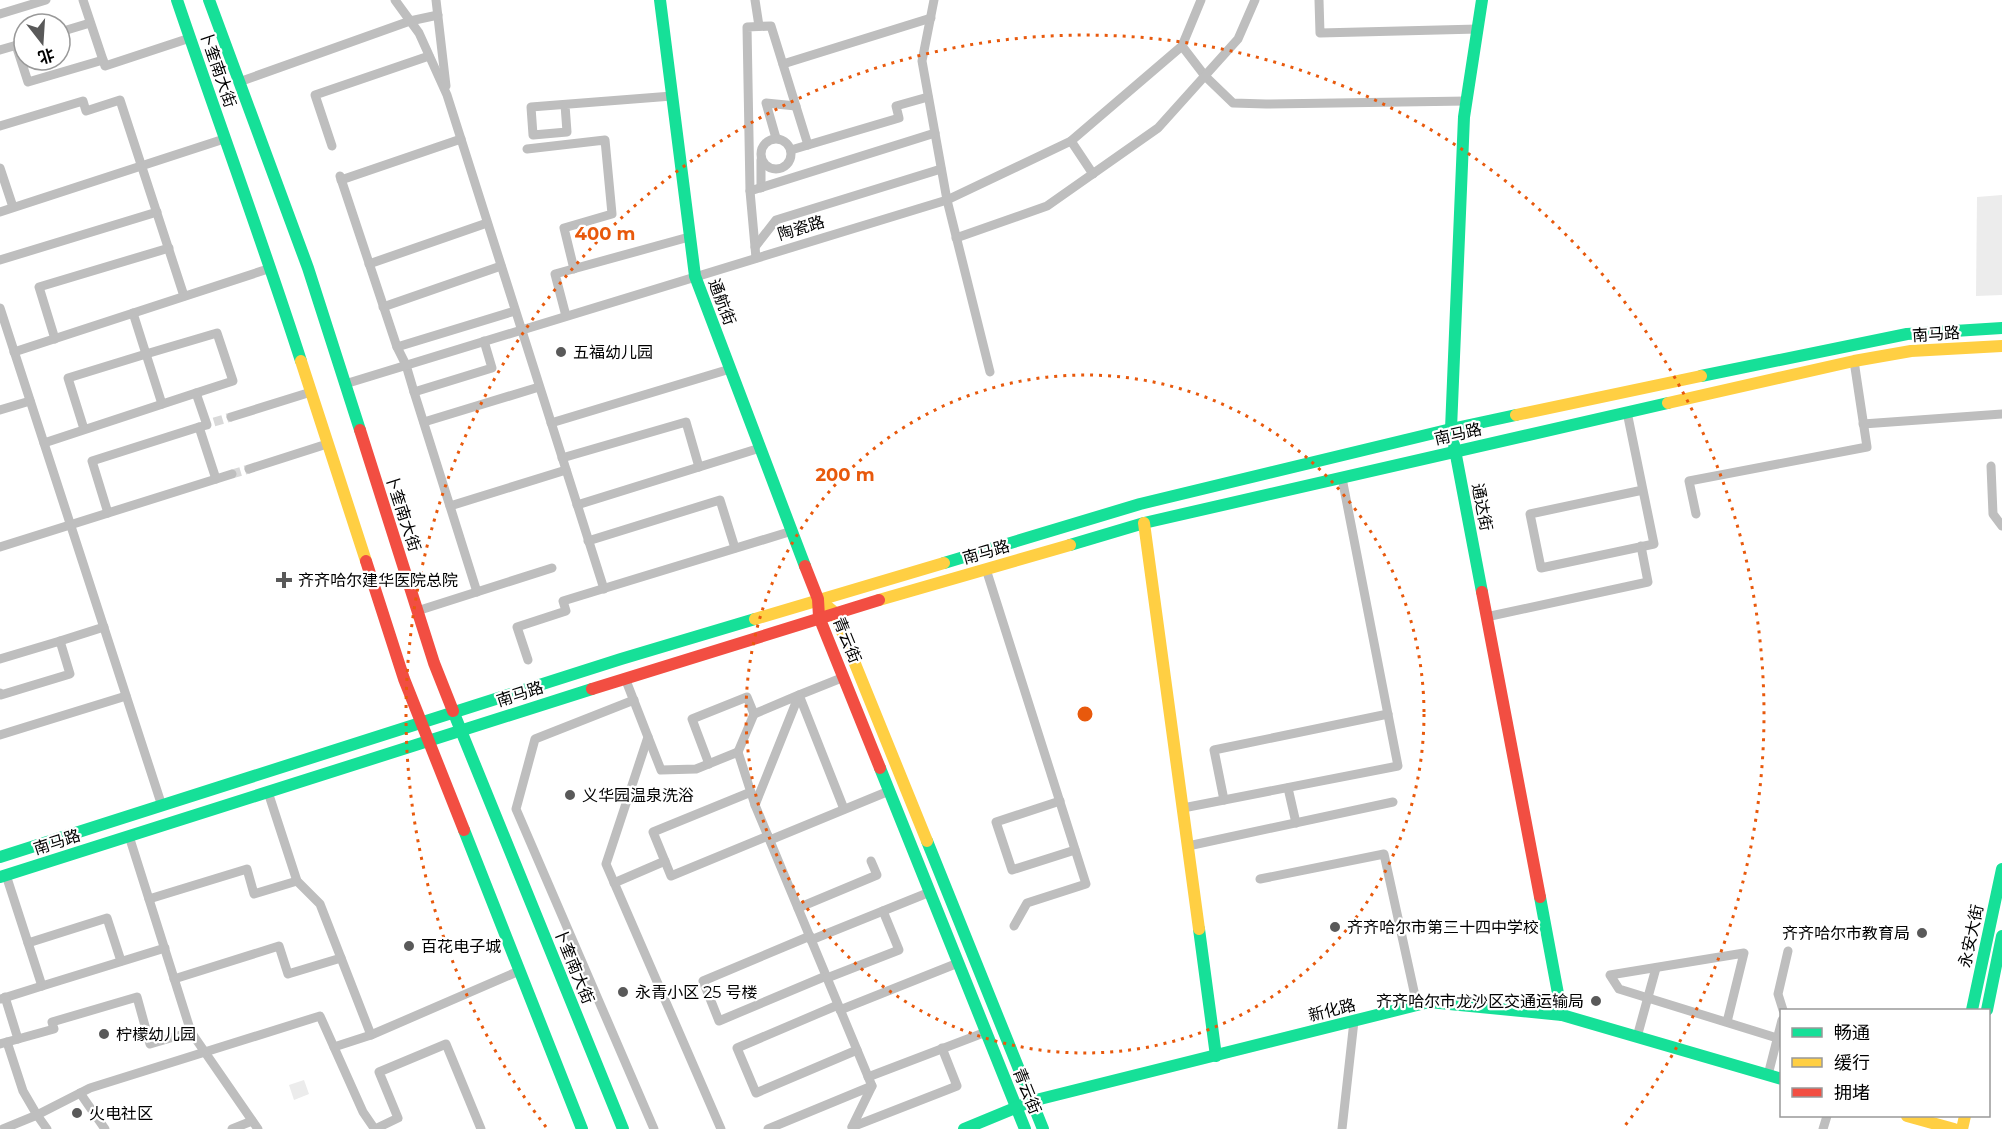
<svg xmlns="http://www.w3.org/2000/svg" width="2002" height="1129" viewBox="0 0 2002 1129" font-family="Montserrat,'Noto Sans SC',sans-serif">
  <rect width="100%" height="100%" fill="#fff"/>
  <g fill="#ececec">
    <polygon points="2002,195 2002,295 1976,296 1977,197"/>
    <polygon points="304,1080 309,1094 294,1100 289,1085"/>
  </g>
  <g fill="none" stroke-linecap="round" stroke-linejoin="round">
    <g stroke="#d9d9d9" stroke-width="9" stroke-dasharray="9 4.5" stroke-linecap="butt">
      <polyline points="214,422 231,417"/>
      <polyline points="232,474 249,469"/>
    </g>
    <g stroke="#bebebe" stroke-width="9">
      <polyline points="83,0 105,66 190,38"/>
      <polyline points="395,0 419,33 447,95 604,589"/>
      <polyline points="436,0 446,86"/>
      <polyline points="755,0 759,26"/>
      <polyline points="934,0 922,61 947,200 990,372"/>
      <polyline points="1319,0 1320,33 1478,29"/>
      <polyline points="0,14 46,0"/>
      <polyline points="60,32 90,23"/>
      <polyline points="16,45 28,82 103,60"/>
      <polyline points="1182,46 1205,76 1233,103 1266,104 1467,101"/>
      <polyline points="0,50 24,43"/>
      <polyline points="783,64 931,18"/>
      <polyline points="239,82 410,21 438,15"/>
      <polyline points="565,105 567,132 533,135 531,107 672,96"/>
      <polyline points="0,126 83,101 86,111 120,100 184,296"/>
      <polyline points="776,138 766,103 796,106"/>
      <circle cx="776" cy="154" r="15"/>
      <polyline points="1071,141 1093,174"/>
      <polyline points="332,146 315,95 429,56"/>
      <polyline points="527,149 605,140 612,214 564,228 574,269"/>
      <polyline points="791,150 899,118 896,106 928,97"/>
      <polyline points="0,168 13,207"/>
      <polyline points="340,176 397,347 406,365 414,392 492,368 484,341"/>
      <polyline points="341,180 461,139"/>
      <polyline points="761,188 761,160"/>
      <polyline points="750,191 935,133"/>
      <polyline points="0,212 224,139"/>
      <polyline points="956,238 1047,206 1158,128 1238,39 1255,0"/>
      <polyline points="755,247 776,220 941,169"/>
      <polyline points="756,258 750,191 747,27 771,26 808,145"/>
      <polyline points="0,260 157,212"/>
      <polyline points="369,264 487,223"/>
      <polyline points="383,307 501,266"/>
      <polyline points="0,308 162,806"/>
      <polyline points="133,313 146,354 217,333 233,381 196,393"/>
      <polyline points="566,316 555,274 689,237"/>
      <polyline points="55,339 39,287 169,248"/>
      <polyline points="397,347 515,311"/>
      <polyline points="14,352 271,268"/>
      <polyline points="345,384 947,200 1071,141 1182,46 1201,0"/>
      <polyline points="414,392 477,592"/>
      <polyline points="0,410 30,401"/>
      <polyline points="1627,412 1654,544 1541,568 1530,514 1643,490"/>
      <polyline points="231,417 311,392"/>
      <polyline points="424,422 539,387"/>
      <polyline points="551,423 730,369"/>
      <polyline points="1863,424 2002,414"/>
      <polyline points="84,429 68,378 146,354 162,404"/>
      <polyline points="44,443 196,393 207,425 199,427"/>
      <polyline points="562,458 686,422 699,467"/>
      <polyline points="1991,466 1993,514 2002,526"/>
      <polyline points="249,469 327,444"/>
      <polyline points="577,505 760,448"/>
      <polyline points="450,506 566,470"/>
      <polyline points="108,513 92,461 199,427 216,479"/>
      <polyline points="1696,514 1689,481 1867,447 1854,361"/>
      <polyline points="588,541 720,500 735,548"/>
      <polyline points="0,547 232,474"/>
      <polyline points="986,569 1086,884 1027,903 1014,926"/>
      <polyline points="417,611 552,568"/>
      <polyline points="1486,617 1648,582 1641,546"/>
      <polyline points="60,641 104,627"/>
      <polyline points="0,659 60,641 70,674 1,695 0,693"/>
      <polyline points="528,660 517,627 566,611 563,601 792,531"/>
      <polyline points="844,677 799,695 844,809"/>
      <polyline points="625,678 648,737 606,864 721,1129"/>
      <polyline points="634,700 535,739 516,809 654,1129"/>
      <polyline points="754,714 799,695 755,805"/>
      <polyline points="0,735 126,696"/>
      <polyline points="648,737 661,770 696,769 738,752 755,805 872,1086 852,1127 853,1129"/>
      <polyline points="709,764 692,719 747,697 754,714 738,752"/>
      <polyline points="1288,788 1296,823"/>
      <polyline points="268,792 297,881 320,904 371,1035 519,971"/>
      <polyline points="751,792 653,832 671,876 768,836"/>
      <polyline points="1224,800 1214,750 1388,714"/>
      <polyline points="1060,801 996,822 1012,870 1075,850"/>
      <polyline points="1183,808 1398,766 1342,478"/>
      <polyline points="129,836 191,1032 258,1129"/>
      <polyline points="770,840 889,791"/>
      <polyline points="1188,846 1393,802"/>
      <polyline points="6,875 42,986 165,948"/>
      <polyline points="1260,879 1384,854 1417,1005"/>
      <polyline points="614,883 665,861"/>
      <polyline points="149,899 247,869 254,894 297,881"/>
      <polyline points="798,908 877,875 871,861"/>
      <polyline points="810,936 703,981 719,1021 826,976"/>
      <polyline points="811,940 930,892"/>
      <polyline points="28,943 107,918 121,961"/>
      <polyline points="827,978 899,950 883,911"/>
      <polyline points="174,979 279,946 288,974 341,958"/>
      <polyline points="1,999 42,986"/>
      <polyline points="838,1005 737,1048 756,1093 857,1050"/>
      <polyline points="840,1010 958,963"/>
      <polyline points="1783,1010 1778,994 1788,951"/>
      <polyline points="1727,1022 1744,953 1610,975 1619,989 1777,1038"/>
      <polyline points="1637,1037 1656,968"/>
      <polyline points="18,1039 54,1029 52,1022 137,997 150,1044 191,1032"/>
      <polyline points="7,1042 23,1091 37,1115 90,1088 320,1016 363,1112 374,1128"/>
      <polyline points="0,1044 18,1039 5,997"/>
      <polyline points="334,1047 371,1035"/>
      <polyline points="1768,1075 1782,1020"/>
      <polyline points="868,1077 986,1032"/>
      <polyline points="80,1093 105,1129"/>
      <polyline points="852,1127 957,1086 942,1048"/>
      <polyline points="3,1129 37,1115 47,1129"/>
      <polyline points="232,1129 252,1121"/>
      <polyline points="375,1129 398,1118 379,1072 446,1044 481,1129"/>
      <polyline points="768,1129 872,1086"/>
      <polyline points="1342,1129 1354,1021"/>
      <polyline points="1823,1129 1827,1116"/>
    </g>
    <g stroke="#16e098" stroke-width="12">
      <path d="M177,0C218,121 262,240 301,361"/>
      <polyline points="209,0 308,268 360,430"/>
      <polyline points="660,0 695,276 805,566"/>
      <polyline points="1701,376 1907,334 2002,328"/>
      <polyline points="1070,545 1144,523 1668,403"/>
      <polyline points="944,563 1140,504 1451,429 1516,415"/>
      <polyline points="1482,592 1451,429 1464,117 1482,0"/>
      <polyline points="453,711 623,1129"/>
      <polyline points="880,768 1025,1129"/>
      <polyline points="464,830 582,1129"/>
      <polyline points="927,841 1043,1129"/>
      <polyline points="0,857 621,659 755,619"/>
      <polyline points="0,877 592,689"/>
      <polyline points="1540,897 1562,1015"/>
      <polyline points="1199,929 1216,1056"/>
      <polyline points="1972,1010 2002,869"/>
      <polyline points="1987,1010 2002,936"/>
      <polyline points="964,1129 1032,1101 1429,1002 1562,1015 1782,1079"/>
    </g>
    <g stroke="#ffcf43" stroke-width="12">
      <polyline points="301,361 366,561"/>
      <polyline points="1668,403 1854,361 1911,351 2002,346"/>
      <polyline points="1516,415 1701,376"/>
      <polyline points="1144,523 1199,929"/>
      <polyline points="818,599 834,612 927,841"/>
      <polyline points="879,600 1070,545"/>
      <polyline points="755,619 944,563"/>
      <polyline points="1907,1116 1954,1129"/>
      <polyline points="1962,1129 1965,1116"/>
    </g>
    <g stroke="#f24e42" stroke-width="12">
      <polyline points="360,430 434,663 453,711"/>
      <polyline points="366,561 404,679 464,830"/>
      <polyline points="805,566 818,599 819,617 880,768"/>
      <polyline points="1482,592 1540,897"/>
      <polyline points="592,689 879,600"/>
    </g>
  </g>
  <g fill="none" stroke="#e8590c" stroke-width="3" stroke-dasharray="3 6">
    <circle cx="1085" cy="714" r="339"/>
    <path d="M546 1127A679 679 0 1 1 1624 1127"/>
  </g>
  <g fill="#595959" stroke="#fff" stroke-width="2">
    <circle cx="561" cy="352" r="6"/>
    <path d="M281 571h6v6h6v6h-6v6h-6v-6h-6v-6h6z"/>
    <circle cx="570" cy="795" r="6"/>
    <circle cx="1335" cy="927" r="6"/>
    <circle cx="1922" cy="933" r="6"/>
    <circle cx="409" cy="946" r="6"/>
    <circle cx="623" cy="992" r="6"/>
    <circle cx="1596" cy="1001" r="6"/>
    <circle cx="104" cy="1034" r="6"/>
    <circle cx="77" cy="1113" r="6"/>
  </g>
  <g text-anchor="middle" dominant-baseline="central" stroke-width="4.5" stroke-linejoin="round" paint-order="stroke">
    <g font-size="16" fill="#000" stroke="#fff">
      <text transform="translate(218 69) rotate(71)">卜奎南大街</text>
      <text transform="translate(801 228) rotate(-17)">陶瓷路</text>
      <text transform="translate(722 302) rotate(69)">通航街</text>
      <text transform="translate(1936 334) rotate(-4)">南马路</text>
      <text transform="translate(1458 434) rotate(-13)">南马路</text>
      <text transform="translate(1482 507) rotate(79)">通达街</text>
      <text transform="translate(403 513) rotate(72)">卜奎南大街</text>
      <text transform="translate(986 552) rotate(-16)">南马路</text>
      <text transform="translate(847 640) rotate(68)">青云街</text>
      <text transform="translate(520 694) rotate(-18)">南马路</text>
      <text transform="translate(57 842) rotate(-18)">南马路</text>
      <text transform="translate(1971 936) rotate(-78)">永安大街</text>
      <text transform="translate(574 966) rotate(68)">卜奎南大街</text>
      <text transform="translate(1332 1010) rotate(-14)">新化路</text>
      <text transform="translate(1027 1091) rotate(68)">青云街</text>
    </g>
    <g font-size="16" fill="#000" stroke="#fff" text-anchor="start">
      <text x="573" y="352">五福幼儿园</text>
      <text x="298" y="580">齐齐哈尔建华医院总院</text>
      <text x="582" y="795">义华园温泉洗浴</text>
      <text x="1347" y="927">齐齐哈尔市第三十四中学校</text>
      <text x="1910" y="933" text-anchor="end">齐齐哈尔市教育局</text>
      <text x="421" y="946">百花电子城</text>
      <text x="635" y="992">永青小区 25 号楼</text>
      <text x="1584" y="1001" text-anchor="end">齐齐哈尔市龙沙区交通运输局</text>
      <text x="116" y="1034">柠檬幼儿园</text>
      <text x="89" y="1113">火电社区</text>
    </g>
  </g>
  <circle cx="1085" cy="714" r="9" fill="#e8590c" stroke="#fff" stroke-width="3"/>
  <g font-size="18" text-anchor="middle" font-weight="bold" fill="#e8590c" stroke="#fff" stroke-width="4.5" stroke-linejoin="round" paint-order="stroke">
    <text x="605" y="240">400 m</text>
    <text x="845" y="481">200 m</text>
  </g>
  <rect x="1780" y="1009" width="210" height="108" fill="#ffffff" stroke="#999999" stroke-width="1.5"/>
  <rect x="1792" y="1028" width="30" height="9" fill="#16e098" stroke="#999999" stroke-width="1.5"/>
  <text x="1834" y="1039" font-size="18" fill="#000000">畅通</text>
  <rect x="1792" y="1058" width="30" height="9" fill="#ffcf43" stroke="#999999" stroke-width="1.5"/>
  <text x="1834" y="1069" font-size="18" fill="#000000">缓行</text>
  <rect x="1792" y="1088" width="30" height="9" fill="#f24e42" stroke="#999999" stroke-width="1.5"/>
  <text x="1834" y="1099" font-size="18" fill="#000000">拥堵</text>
  <g transform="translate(42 42) rotate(163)"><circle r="28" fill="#ffffff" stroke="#999999" stroke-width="1.5"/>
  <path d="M0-4.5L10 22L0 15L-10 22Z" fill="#595959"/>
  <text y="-9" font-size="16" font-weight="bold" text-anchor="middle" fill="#000000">北</text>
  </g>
</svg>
